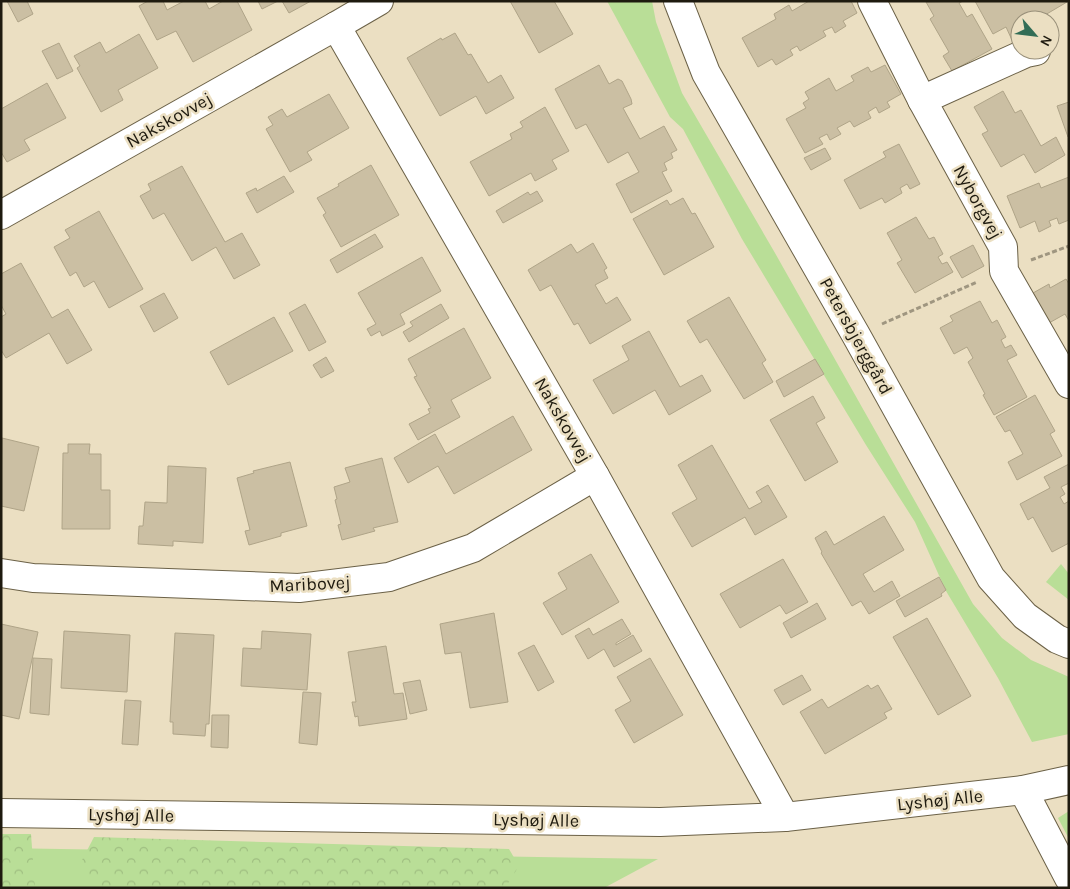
<svg xmlns="http://www.w3.org/2000/svg" width="1070" height="889" viewBox="0 0 1070 889" font-family="Karla,sans-serif">
  <defs>
    <pattern id="forest-crowns" width="20" height="18" patternUnits="userSpaceOnUse" patternTransform="scale(1.25)"><rect width="20" height="18" fill="#b9de97"/><path d="M2 6a3 3 0 1 1 6 0M12 15a3 3 0 1 1 6 0" fill="none" stroke="#9fbe81"/></pattern>
  </defs>
  <rect width="100%" height="100%" fill="#ebdfc2"/>
  <g fill="#b9de97">
    <polygon points="607,1 652,1 656,22 682,93 775,253 973,604 1002,638 1031,660 1069,677 1069,734 1032,742 998,678 946,591 915,522 866,445 742,239 683,129 670,117"/>
    <polygon points="1061,564 1069,574 1069,600 1046,582"/>
    <polygon points="1069,811 1069,839 1058,818"/>
    <polygon points="1,848 658,859 604,888 1,888"/>
  </g>
  <g fill="url(#forest-crowns)">
    <polygon points="1,834 31,834 35,888 1,888"/>
    <polygon points="94,837 509,849 519,866 505,888 94,888 80,864"/>
  </g>
  <g fill="#cbbfa3" stroke="#afa488">
    <polygon points="7,1 27,1 33,14 18,22"/>
    <polygon points="148,1 163,1 167,10 184,1 205,1 209,9 223,1 237,1 252,30 193,62 176,31 157,40 139,6"/>
    <polygon points="258,1 278,1 262,9"/>
    <polygon points="282,1 311,1 289,13"/>
    <polygon points="510,1 554,1 573,34 539,53"/>
    <polygon points="809,1 851,1 857,13 843,21 846,26 835,33 832,27 823,31 826,36 800,51 797,46 790,50 793,55 776,65 772,59 758,67 742,38 776,19 774,14 789,5 792,11"/>
    <polygon points="963,1 959,3 967,17 972,14 992,49 952,71 943,56 949,52 930,19 934,16 926,2"/>
    <polygon points="975,1 1067,1 1067,2 1045,15 1048,20 1020,20 1020,36 1012,40 1006,27 993,34"/>
    <polygon points="455,33 468,55 471,54 488,83 501,75 514,98 486,114 476,96 440,116 407,58 441,38 442,40"/>
    <polygon points="139,34 158,68 118,90 123,100 101,112 77,68 80,66 74,56 100,42 106,53"/>
    <polygon points="59,43 73,71 57,79 42,51"/>
    <polygon points="599,65 609,84 618,79 622,81 631,99 632,104 623,108 640,139 664,126 677,150 671,153 673,158 664,163 667,170 662,172 672,191 631,213 616,184 639,172 628,152 608,163 586,124 576,129 555,89"/>
    <polygon points="885,65 901,94 887,102 890,107 879,113 876,107 868,112 871,118 854,127 850,121 837,128 841,134 830,140 827,134 819,138 823,144 805,153 786,119 806,108 803,103 809,99 805,92 829,78 836,91 854,81 851,76 868,67 871,72"/>
    <polygon points="47,83 66,118 24,140 30,150 7,162 1,152 1,109"/>
    <polygon points="1003,91 1015,113 1021,110 1041,146 1056,137 1065,155 1035,173 1024,154 1001,167 982,134 988,131 974,107"/>
    <polygon points="329,94 349,128 307,152 312,160 290,172 266,129 273,125 268,117 282,109 287,117"/>
    <polygon points="1069,102 1069,137 1068,137 1057,106"/>
    <polygon points="545,107 569,151 552,160 557,169 535,181 531,173 489,196 470,162 512,139 510,134 523,127 520,122"/>
    <polygon points="899,144 920,184 910,189 907,184 900,188 902,193 885,203 882,198 860,209 844,180 886,157 883,152"/>
    <polygon points="825,148 831,159 811,170 804,158"/>
    <polygon points="371,165 399,215 341,247 323,215 326,213 317,198 339,186 338,184"/>
    <polygon points="182,166 225,242 242,233 260,265 234,279 216,247 192,261 164,213 153,219 140,196 151,190 148,184"/>
    <polygon points="284,176 294,192 257,213 246,193 256,188 257,191"/>
    <polygon points="1069,177 1069,220 1059,224 1057,218 1049,221 1051,226 1039,232 1035,221 1020,228 1007,196 1039,183 1041,188"/>
    <polygon points="537,191 543,201 503,223 496,211 528,192 530,195"/>
    <polygon points="683,198 692,214 695,213 714,247 664,275 633,219 667,200 670,205"/>
    <polygon points="99,211 143,289 109,308 94,281 84,287 76,272 70,276 54,247 70,238 65,230"/>
    <polygon points="916,217 929,239 934,237 943,254 938,257 942,264 947,262 953,272 915,293 897,263 902,260 887,233"/>
    <polygon points="375,234 383,247 337,273 330,260"/>
    <polygon points="593,243 607,268 604,270 608,278 595,285 606,304 617,297 631,320 590,344 578,323 574,325 551,285 540,291 528,270 571,244 577,253"/>
    <polygon points="973,245 984,266 962,278 950,257"/>
    <polygon points="422,257 441,291 400,314 405,324 382,336 380,331 371,336 367,329 376,324 358,293"/>
    <polygon points="21,263 52,318 68,309 92,350 67,364 49,333 6,358 1,350 1,317 6,314 1,305 1,274"/>
    <polygon points="1066,279 1069,284 1069,321 1065,314 1049,323 1033,293 1049,284 1050,288"/>
    <polygon points="164,293 178,318 154,332 140,306"/>
    <polygon points="729,297 766,360 762,363 773,382 744,399 707,339 700,343 687,321"/>
    <polygon points="980,301 992,323 997,320 1006,337 1001,340 1005,348 1011,345 1017,355 1007,360 1027,397 994,415 983,395 985,394 968,362 973,358 967,347 954,354 940,328 953,321 950,316"/>
    <polygon points="305,304 326,342 309,351 289,313"/>
    <polygon points="441,304 449,318 409,342 403,332 413,326 410,322"/>
    <polygon points="274,317 293,351 228,385 210,352"/>
    <polygon points="464,328 491,378 451,400 460,417 418,440 409,424 430,413 428,409 431,408 414,377 417,376 408,359"/>
    <polygon points="649,331 680,387 702,375 711,391 669,415 655,390 613,414 593,380 629,360 622,346"/>
    <polygon points="326,357 334,371 321,378 313,365"/>
    <polygon points="815,359 824,374 784,397 776,381"/>
    <polygon points="1035,395 1055,431 1050,434 1062,456 1017,480 1008,462 1023,454 1010,430 1005,432 996,417"/>
    <polygon points="813,396 825,418 816,423 838,462 805,481 770,420"/>
    <polygon points="513,416 532,450 454,494 438,466 408,483 394,458 435,434 446,454"/>
    <polygon points="2,438 39,447 24,511 1,506"/>
    <polygon points="68,444 90,444 89,454 101,454 101,490 110,490 110,529 62,529 63,453 68,453"/>
    <polygon points="712,445 749,509 762,502 756,492 768,485 787,517 755,535 745,517 692,547 672,513 697,499 678,465"/>
    <polygon points="382,458 398,522 373,528 375,531 342,540 338,525 341,524 335,500 337,499 334,487 350,482 345,468"/>
    <polygon points="290,462 307,526 281,533 281,536 249,545 245,531 250,530 237,478 254,473 253,471"/>
    <polygon points="1069,464 1069,483 1061,487 1065,494 1060,497 1064,504 1069,501 1069,543 1052,552 1033,517 1028,520 1020,504 1050,488 1044,477"/>
    <polygon points="168,466 206,468 203,543 173,541 173,546 138,544 139,526 143,526 145,502 167,503"/>
    <polygon points="884,516 904,550 863,574 874,592 892,581 900,596 869,614 861,601 852,606 821,553 822,552 815,538 826,531 834,545"/>
    <polygon points="591,554 619,602 562,635 543,603 567,589 558,573"/>
    <polygon points="783,559 808,602 786,614 780,605 740,628 720,594"/>
    <polygon points="939,577 946,590 941,594 942,596 905,617 896,601"/>
    <polygon points="817,603 826,619 791,638 783,623"/>
    <polygon points="494,613 508,702 470,708 461,652 445,654 440,624"/>
    <polygon points="927,618 971,696 938,715 893,637"/>
    <polygon points="622,619 631,634 616,643 616,645 633,635 642,651 614,667 604,649 588,659 575,636 589,628 593,635"/>
    <polygon points="1,624 38,632 19,719 1,715"/>
    <polygon points="64,631 130,635 127,692 61,688"/>
    <polygon points="262,631 311,634 307,690 241,686 243,648 261,649"/>
    <polygon points="175,633 214,635 209,724 206,724 205,736 173,734 173,722 170,722"/>
    <polygon points="534,645 554,682 538,691 518,653"/>
    <polygon points="386,646 394,694 403,693 407,719 359,726 358,716 355,717 352,702 356,702 348,652"/>
    <polygon points="33,658 52,659 49,715 30,713"/>
    <polygon points="650,658 683,715 634,743 615,710 631,701 617,677"/>
    <polygon points="802,675 811,690 783,705 774,690"/>
    <polygon points="420,680 427,710 410,714 403,683"/>
    <polygon points="868,685 871,689 878,685 892,709 884,713 887,718 825,754 800,712 822,699 828,708"/>
    <polygon points="303,692 321,693 317,745 299,743"/>
    <polygon points="125,700 141,701 138,745 122,744"/>
    <polygon points="212,715 229,715 228,748 211,747"/>
  </g>
  <g fill="none" stroke-linecap="round" stroke-linejoin="round">
    <defs>
      <g id="minor">
        <polyline points="678,1 706,73 856,335 991,578 1025,616 1057,639 1069,644"/>
        <polyline points="872,1 922,100 1003,247 1004,271 1069,384"/>
        <polyline points="336,26 379,1"/>
        <polyline points="922,100 1026,53 1036,51"/>
        <polyline points="1,215 336,26 595,476 785,817"/>
        <polyline points="1,573 33,578 299,588 389,577 473,548 595,476"/>
        <polyline points="1023,790 1069,878"/>
        <polyline points="1,813 660,822 785,817 1023,790 1069,780"/>
      </g>
    </defs>
    <use href="#minor" stroke="#6b6147" stroke-width="30"/>
    <g stroke="#9f9680" stroke-width="3" stroke-dasharray="5 2.5" stroke-linecap="butt">
      <polyline points="1031,260 1069,246"/>
      <polyline points="882,324 977,282"/>
    </g>
    <use href="#minor" stroke="#fff" stroke-width="28"/>
  </g>
  <g text-anchor="middle" dominant-baseline="central" stroke-width="5" stroke-linejoin="round" paint-order="stroke">
    <g font-size="18" fill="#1e1a0f" stroke="#ebdfc2">
      <text transform="translate(169 120) rotate(-29)">Nakskovvej</text>
      <text transform="translate(978 202) rotate(61)">Nyborgvej</text>
      <text transform="translate(856 336) rotate(61)">Petersbjerggård</text>
      <text transform="translate(563 420) rotate(60)">Nakskovvej</text>
      <text transform="translate(310 584) rotate(-3)">Maribovej</text>
      <text transform="translate(940 800) rotate(-6)">Lyshøj Alle</text>
      <text transform="translate(131 815) rotate(1)">Lyshøj Alle</text>
      <text transform="translate(536 820) rotate(1)">Lyshøj Alle</text>
    </g>
  </g>
  <rect width="1070" height="889" fill="none" stroke="#1e1a0f" stroke-width="5"/>
  <g transform="translate(1035 35) rotate(118)"><circle r="24" fill="#ebdfc2" stroke="#99907a"/>
  <path d="M0-4L9 19L0 12L-9 19Z" fill="#326d56"/>
  <text y="-8" font-size="14" font-weight="bold" text-anchor="middle" fill="#1e1a0f">N</text>
  </g>
</svg>
